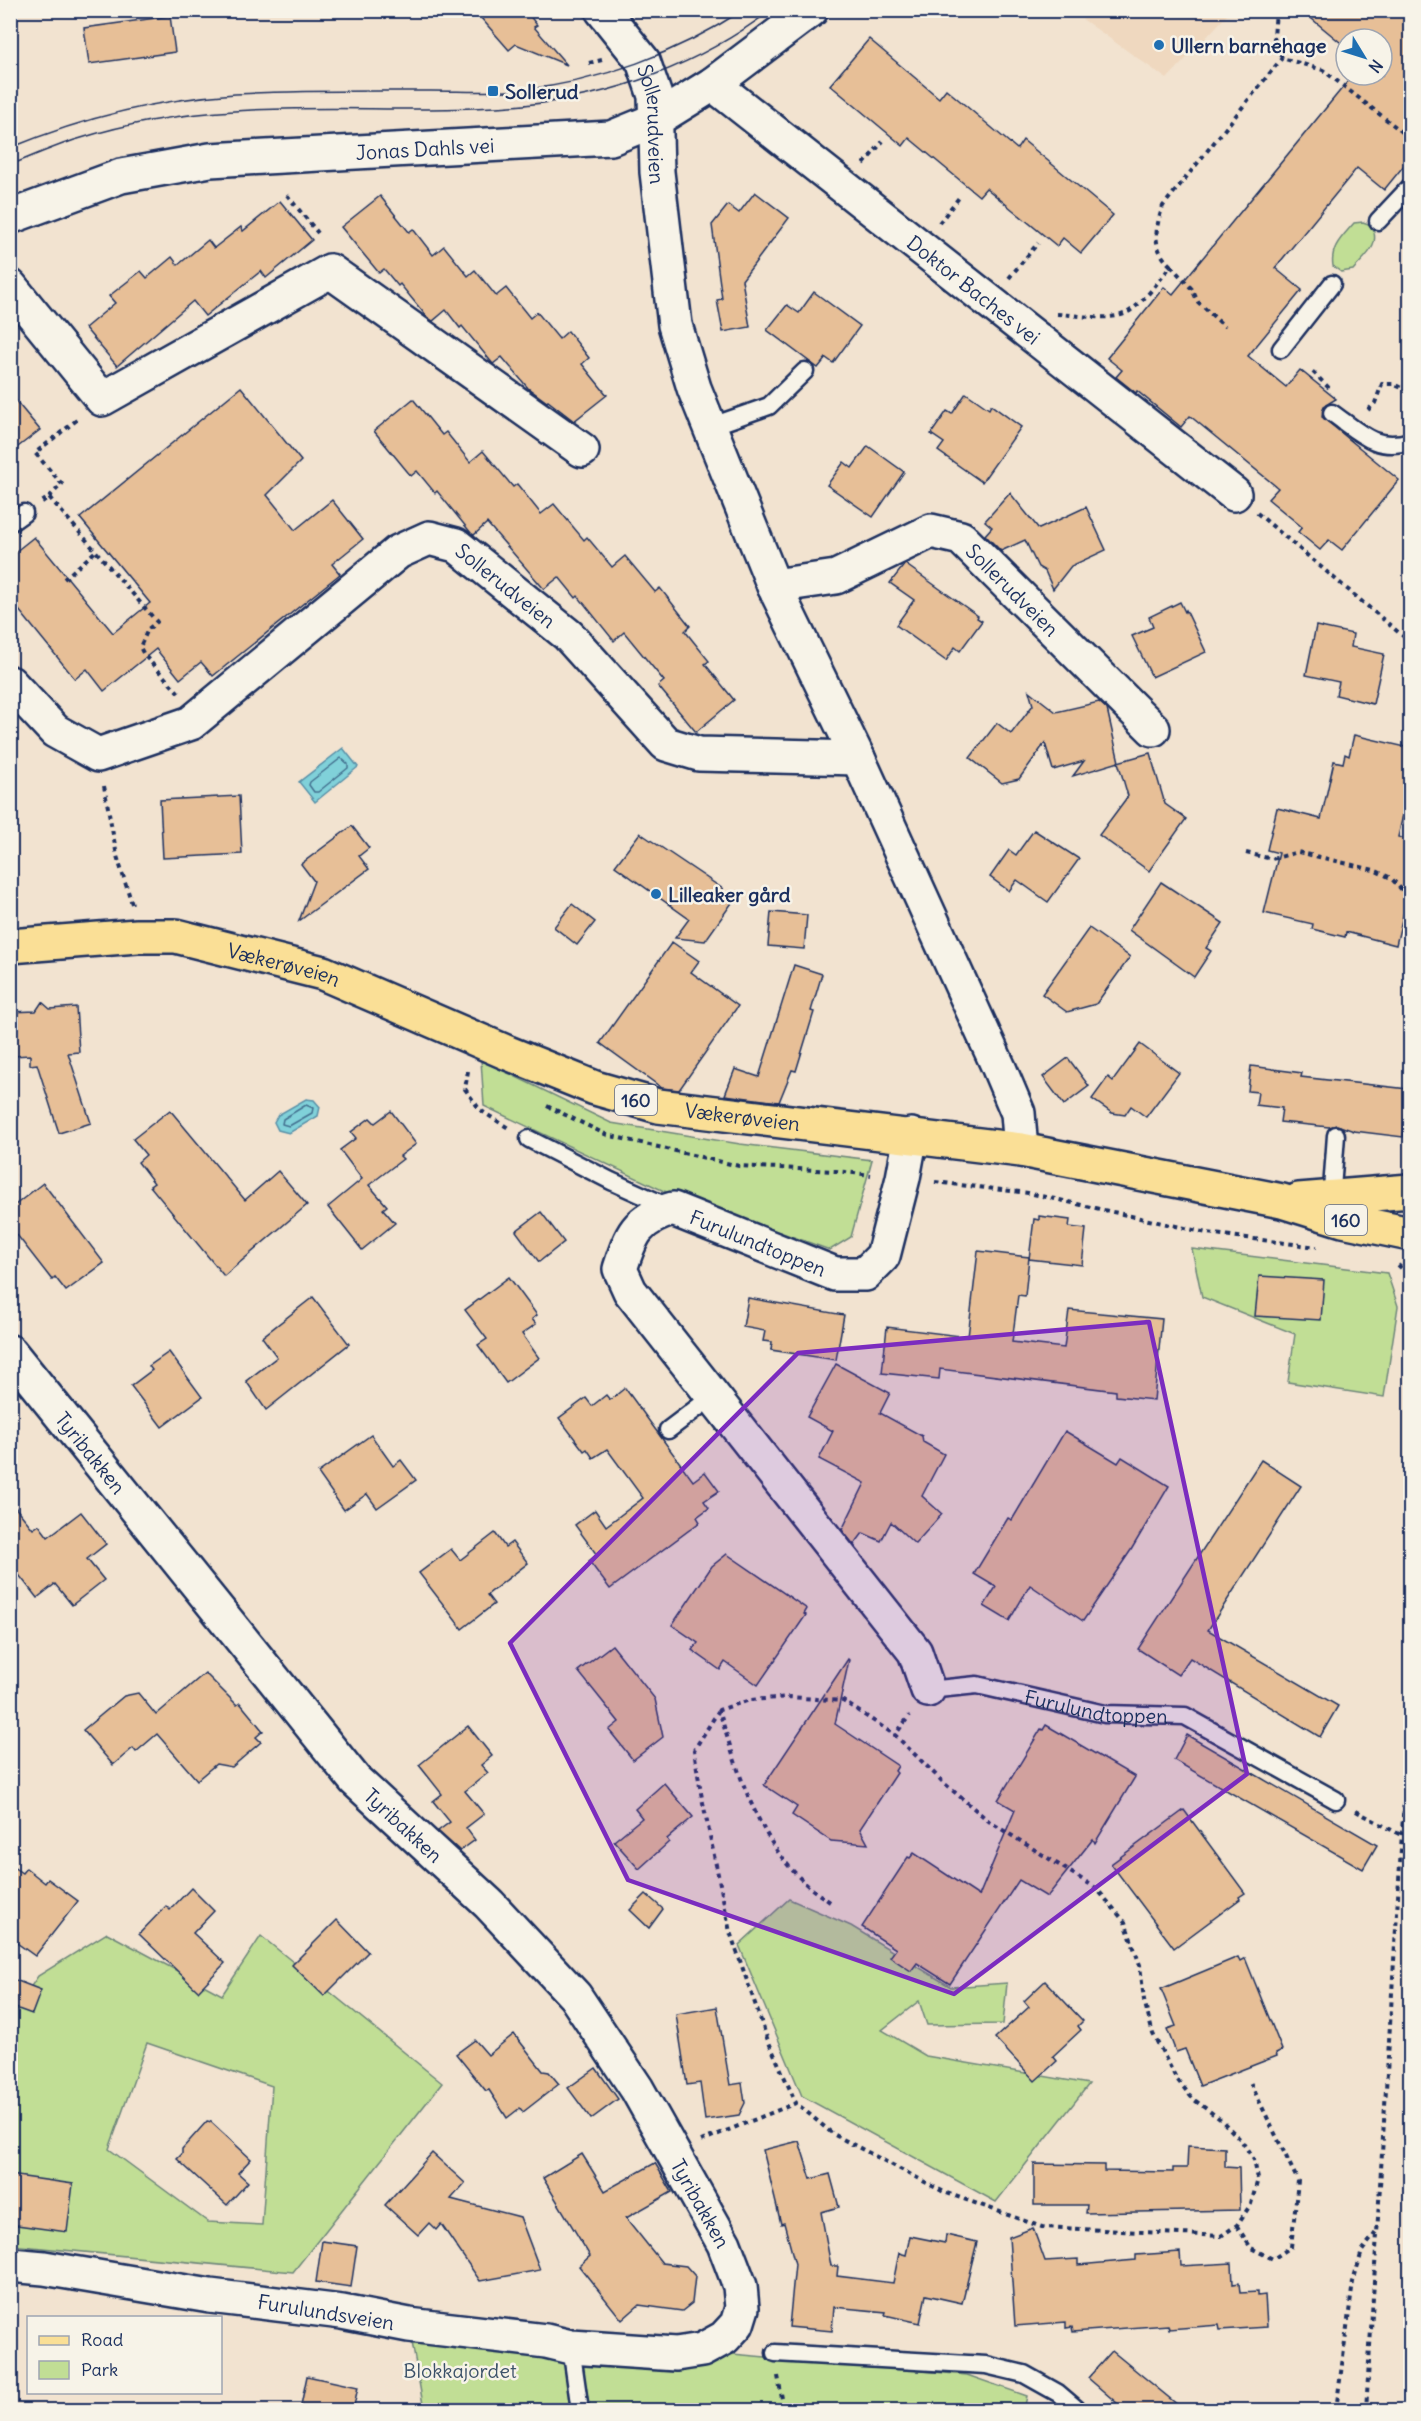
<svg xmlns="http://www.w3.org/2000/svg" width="1421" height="2421" viewBox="0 0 1421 2421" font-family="Delius,sans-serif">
  <rect width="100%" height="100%" fill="#f2e3d0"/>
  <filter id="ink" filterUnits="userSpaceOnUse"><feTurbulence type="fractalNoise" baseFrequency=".0167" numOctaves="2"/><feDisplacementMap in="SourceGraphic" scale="12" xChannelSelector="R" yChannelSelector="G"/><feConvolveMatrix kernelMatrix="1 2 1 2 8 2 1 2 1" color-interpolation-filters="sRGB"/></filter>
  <g filter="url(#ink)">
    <polygon fill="#efd8bf" points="1071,11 1231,11 1167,79"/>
    <g fill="#c1de95" stroke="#6e867a" stroke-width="1.5" fill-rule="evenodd">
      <path d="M1363,222L1371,225C1382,245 1366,255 1353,270L1341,272L1333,266C1330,247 1342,237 1354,223Z"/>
      <polygon points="481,1060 611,1123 740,1144 872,1160 851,1237 830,1250 664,1191 484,1106"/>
      <polygon points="1192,1249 1387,1273 1398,1306 1384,1397 1288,1382 1295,1334 1202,1297"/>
      <polygon points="789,1899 851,1926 951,1987 1007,1983 1003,2024 927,2025 919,2001 882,2030 926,2056 1089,2084 996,2202 802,2096 739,1945"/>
      <path d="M107,1933L222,1995L261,1936L442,2083L293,2272L11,2245V2016L38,1976ZM147,2043L272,2086L262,2225L208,2222L109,2149Z"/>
      <polygon points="409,2325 967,2375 1027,2396 1024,2410 424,2410"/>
    </g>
    <g fill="#80d1d9" stroke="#5890a8" stroke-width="1.5">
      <polygon points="343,748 358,767 315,802 299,782"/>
      <polygon points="306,1099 314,1100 320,1107 318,1116 289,1133 278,1130 274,1122 278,1115"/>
    </g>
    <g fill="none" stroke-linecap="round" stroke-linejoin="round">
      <g stroke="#43708f" stroke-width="1.5">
        <polygon points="341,758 348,764 348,768 318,792 314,792 309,785 310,782"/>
        <polygon points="306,1105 313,1108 312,1113 289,1126 282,1124 283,1119"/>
      </g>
    </g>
    <g fill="#e7bf97" stroke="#1b2f5e" stroke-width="1.5">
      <polygon points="474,10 525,10 537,25 534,27 567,65 516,44 509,50"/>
      <polygon points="1301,10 1410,10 1410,158 1384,190 1357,168 1275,268 1302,290 1248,356 1286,387 1300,370 1336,399 1324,406 1322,417 1399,480 1342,550 1329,540 1320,550 1298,532 1302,527 1268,499 1278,488 1190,416 1181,427 1137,391 1136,393 1116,377 1122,370 1107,358 1164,287 1173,294 1353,75 1382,75 1382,39 1346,39 1346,47"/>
      <polygon points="170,16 175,52 89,64 84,28"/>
      <polygon points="869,39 939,98 946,89 1017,149 1023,140 1113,215 1081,253 1063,238 1057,246 986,188 979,196 909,138 903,146 830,85"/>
      <polygon points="755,192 789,218 742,280 750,327 723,332 717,300 722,299 712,225 728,205 739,213"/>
      <polygon points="380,196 409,232 413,229 433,255 444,246 468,276 475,270 496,296 506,288 530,318 537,312 559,339 568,331 589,358 582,364 607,395 574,421 548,401 547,402 528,388 502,357 493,364 462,326 460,328 446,310 433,321 427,317 400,284 398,286 384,269 379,273 341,227"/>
      <polygon points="280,201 312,240 266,278 261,271 205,316 193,301 117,366 85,328 115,303 109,296 141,271 147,278 172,257 178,265 208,240 214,248 241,227 243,231"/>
      <polygon points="814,292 860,326 833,363 826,358 818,368 767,330 787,305 799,313"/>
      <polygon points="241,387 301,461 267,495 295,530 332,500 363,539 332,564 340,574 213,676 201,662 180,679 156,649 104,691 87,669 75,679 10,599 10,556 34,537 113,633 150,603 80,518"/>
      <polygon points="966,393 989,409 991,405 1021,427 982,482 938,451 944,443 931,434 947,411 952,414"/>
      <polygon points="10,394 40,430 10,453"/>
      <polygon points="413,399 442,435 446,432 470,462 483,451 513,487 517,484 541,514 554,504 584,540 587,537 612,567 625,556 655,592 660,588 690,626 685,631 709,661 705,664 734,700 696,732 658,686 664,681 624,632 614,641 578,596 576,598 559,577 544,589 487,523 474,535 471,533 437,491 435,493 417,471 411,476 374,431"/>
      <polygon points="868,446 904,472 873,517 827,485 844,462 852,468"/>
      <polygon points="1010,493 1039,529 1086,507 1106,550 1071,566 1053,589 1045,571 1038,567 1025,540 1001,551 985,535 992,527 985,521"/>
      <polygon points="905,564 978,616 977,618 982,621 960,651 955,647 946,661 896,625 914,600 890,583"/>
      <polygon points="1180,602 1185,612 1186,610 1206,652 1152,677 1132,636 1153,627 1149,617"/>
      <polygon points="1316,626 1353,634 1351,647 1384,654 1373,704 1336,695 1339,682 1306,675"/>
      <polygon points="1029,691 1056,712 1099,702 1107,709 1119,762 1073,776 1084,761 1053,770 1045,743 1019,779 1002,783 970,758 997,723 1011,734 1033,705"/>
      <polygon points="1354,735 1410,748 1410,784 1398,837 1410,840 1410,886 1396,945 1346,932 1345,937 1312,929 1313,924 1264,913 1279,853 1267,850 1277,808 1321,819 1334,761 1343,763 1345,754 1349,756"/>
      <polygon points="1150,753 1165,804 1186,819 1149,871 1099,835 1128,796 1118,762"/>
      <polygon points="239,796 242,854 163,858 160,800"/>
      <polygon points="352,826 369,848 359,856 369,869 299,921 314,881 301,864"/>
      <polygon points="1034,830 1079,859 1048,902 1017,880 1009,891 990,877 1009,850 1016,855"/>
      <polygon points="640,833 723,889 722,891 734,900 705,941 675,938 689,919 615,866"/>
      <polygon points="1161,882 1223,923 1206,948 1211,951 1194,977 1129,930"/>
      <polygon points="572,904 595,922 577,945 554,927"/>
      <polygon points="771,912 807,915 804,949 768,946"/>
      <polygon points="1089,928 1130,957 1096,1004 1067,1012 1042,994"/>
      <polygon points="672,942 699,961 691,972 738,1006 679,1090 662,1088 600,1043"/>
      <polygon points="794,965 822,974 811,1011 814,1012 796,1071 792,1070 779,1102 725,1095 735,1069 759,1077"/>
      <polygon points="42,1002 50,1009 76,1007 79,1052 68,1053 91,1123 59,1133 37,1064 30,1065 30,1055 13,1056 10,1012 36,1011"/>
      <polygon points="1140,1044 1179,1073 1146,1117 1131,1106 1125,1115 1112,1113 1092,1099 1108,1077 1113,1081"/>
      <polygon points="1068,1058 1089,1086 1064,1105 1043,1077"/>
      <polygon points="1251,1066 1302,1073 1301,1077 1408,1089 1403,1137 1354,1131 1337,1125 1329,1127 1280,1122 1282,1108 1256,1105 1258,1092 1248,1091"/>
      <polygon points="170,1110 245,1200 278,1171 307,1205 224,1276 150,1186 154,1183 138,1162 146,1155 133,1139"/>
      <polygon points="391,1111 416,1144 400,1156 403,1159 369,1185 387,1206 383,1209 395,1223 362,1250 328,1207 362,1179 340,1150 356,1138 351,1132 370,1118 375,1123"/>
      <polygon points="43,1183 104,1263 66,1291 55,1277 52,1280 10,1226 10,1209"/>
      <polygon points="541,1212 564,1242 539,1262 516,1231"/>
      <polygon points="1039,1216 1070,1220 1069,1227 1086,1229 1082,1265 1029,1259 1034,1219 1039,1220"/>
      <polygon points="978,1251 1029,1257 1025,1296 1018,1295 1012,1342 1064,1348 1069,1310 1162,1319 1154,1400 1116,1396 1116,1391 940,1369 939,1379 882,1373 887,1327 968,1337"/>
      <polygon points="1259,1276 1324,1280 1321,1320 1255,1316"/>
      <polygon points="509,1277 537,1315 532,1319 536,1324 522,1334 539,1358 506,1383 478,1345 487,1339 465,1310"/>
      <polygon points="313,1297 349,1344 266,1410 246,1381 277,1357 262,1337"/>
      <polygon points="748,1298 844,1315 836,1360 771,1350 772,1342 763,1341 765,1331 743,1327"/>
      <polygon points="169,1352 202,1397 162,1427 131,1386 152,1370 149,1366"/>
      <polygon points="836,1364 890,1393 880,1413 922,1436 923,1442 944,1454 922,1496 942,1514 915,1544 891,1522 881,1541 863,1533 854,1545 842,1530 865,1483 819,1459 833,1431 807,1417"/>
      <polygon points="625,1388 693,1481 705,1472 719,1491 704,1501 709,1508 697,1517 700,1522 610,1589 589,1561 597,1555 575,1525 595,1510 606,1526 643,1498 607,1449 593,1458 587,1449 584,1451 559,1418 586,1398 592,1406 606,1395 610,1400"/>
      <polygon points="1065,1431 1118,1463 1122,1457 1169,1486 1131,1550 1083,1621 1030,1585 1009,1621 984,1606 996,1587 974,1574 1008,1518 1012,1520"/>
      <polygon points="371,1435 393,1466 401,1460 416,1480 377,1508 367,1494 344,1510 318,1473"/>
      <polygon points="1261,1460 1301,1486 1208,1630 1338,1706 1320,1737 1190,1658 1178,1675 1138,1649"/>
      <polygon points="10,1501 33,1529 39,1525 48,1537 81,1512 106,1544 87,1559 104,1580 72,1605 55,1584 37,1598 12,1566 15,1564 10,1558"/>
      <polygon points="495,1533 505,1547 512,1542 528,1563 487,1595 494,1604 462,1629 419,1573 451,1549 460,1560"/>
      <polygon points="727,1554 807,1609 804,1614 806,1615 758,1685 725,1662 720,1670 692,1650 698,1643 672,1625 712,1566"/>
      <polygon points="612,1645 655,1699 663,1737 633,1760 609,1730 619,1722 578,1671"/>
      <polygon points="848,1659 849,1660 835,1724 898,1766 895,1771 897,1773 860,1829 868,1844 831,1841 792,1815 797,1807 764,1785"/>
      <polygon points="205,1673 237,1705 240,1703 263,1731 256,1737 261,1742 232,1767 216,1764 197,1780 157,1734 136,1752 133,1748 113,1765 83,1730 124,1696 138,1693 156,1715"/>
      <polygon points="1046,1725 1135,1777 1095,1843 1093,1839 1047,1897 1019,1880 950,1984 917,1963 911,1971 890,1957 896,1949 862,1927 908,1857 910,1858 914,1853 979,1896 1015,1810 998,1800 1041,1729 1043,1730"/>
      <polygon points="468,1726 492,1756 481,1765 488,1773 465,1791 484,1814 466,1828 475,1840 460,1851 438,1831 450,1822 433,1801 442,1794 419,1765"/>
      <polygon points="1187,1735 1377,1845 1363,1869 1174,1760"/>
      <polygon points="664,1783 693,1817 667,1839 669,1842 639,1869 614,1841 642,1818 635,1809"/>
      <polygon points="1184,1810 1245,1893 1239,1897 1240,1899 1174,1948 1111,1864"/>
      <polygon points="10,1865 22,1873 26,1868 45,1883 48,1879 78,1901 35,1956 10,1938"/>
      <polygon points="191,1888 214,1911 193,1933 225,1963 198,1991 139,1934 166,1906 170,1910"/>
      <polygon points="646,1894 663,1909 649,1928 630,1910"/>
      <polygon points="337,1920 368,1952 324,1996 292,1965"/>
      <polygon points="1238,1957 1240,1961 1245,1958 1282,2050 1276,2053 1277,2056 1200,2086 1185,2049 1176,2052 1167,2029 1176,2026 1161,1989"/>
      <polygon points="10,1978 41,1990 32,2014 10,2006"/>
      <polygon points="1045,1981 1083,2021 1078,2026 1081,2030 1053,2056 1057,2061 1035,2081 995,2038 1029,2007 1024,2001"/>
      <polygon points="717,2007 730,2085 742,2083 745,2103 739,2115 705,2120 700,2083 687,2085 676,2014"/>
      <polygon points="514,2034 543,2071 549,2072 559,2084 523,2112 520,2108 507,2118 489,2090 486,2091 456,2054 475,2040 488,2055"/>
      <polygon points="596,2068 618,2099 591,2119 568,2088"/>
      <polygon points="207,2121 211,2122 251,2159 238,2173 248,2182 227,2205 177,2159 182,2154 182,2149"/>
      <polygon points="799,2141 811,2179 830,2174 839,2207 821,2212 831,2266 838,2266 837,2276 893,2283 899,2253 906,2255 910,2236 945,2243 946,2235 977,2242 962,2303 926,2295 920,2323 885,2315 886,2312 834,2307 832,2331 789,2327 795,2264 784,2223 781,2224 763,2150"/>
      <polygon points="1188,2146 1225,2148 1225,2167 1239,2168 1240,2210 1086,2213 1087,2205 1034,2205 1034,2164 1104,2165 1104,2171 1173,2172 1173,2168 1187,2168"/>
      <polygon points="432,2153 465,2183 451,2199 520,2217 540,2270 480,2281 441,2224 436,2230 429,2223 418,2235 385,2205"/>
      <polygon points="582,2154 605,2191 655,2163 672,2192 626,2218 662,2263 686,2266 695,2276 692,2303 682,2311 639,2305 622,2320 579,2266 590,2256 543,2178"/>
      <polygon points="10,2175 73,2184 67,2232 10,2224"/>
      <polygon points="1033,2228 1045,2261 1078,2259 1078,2265 1136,2260 1136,2255 1180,2252 1181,2266 1232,2263 1233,2284 1239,2283 1240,2293 1258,2292 1258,2296 1265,2295 1267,2327 1220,2330 1219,2325 1169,2329 1168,2325 1073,2332 1072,2327 1066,2328 1066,2322 1015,2326 1009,2237"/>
      <polygon points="322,2241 357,2246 351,2287 316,2282"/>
      <polygon points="1112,2351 1184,2410 1125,2410 1088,2378"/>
      <polygon points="307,2376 358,2387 353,2410 300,2410"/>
    </g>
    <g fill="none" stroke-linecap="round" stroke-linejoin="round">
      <defs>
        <g id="lane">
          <polyline points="1378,221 1410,187"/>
          <polyline points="1281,349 1332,284"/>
          <path d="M1332,413C1359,432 1376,452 1410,441"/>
          <polyline points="709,427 769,406 805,371"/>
          <polyline points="10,523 24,513"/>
          <polyline points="529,1139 611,1181 671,1208"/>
          <polyline points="1331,1203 1336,1135"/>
          <polyline points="668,1430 713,1396"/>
          <path id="s1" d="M928,1690L977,1685L1105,1714L1185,1716L1336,1800"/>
          <polyline points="571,2347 580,2410"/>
          <polyline points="775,2353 986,2365 1024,2374 1058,2393 1078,2410"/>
        </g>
        <g id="street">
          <path id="s2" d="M602,10L643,61L655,96L657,172L675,325L694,388L774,586L858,758L999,1068L1018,1113L1021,1150"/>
          <path id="s3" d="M713,84L1234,494"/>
          <path id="s4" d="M10,217L121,176L210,160L611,138L655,120L713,84L811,10"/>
          <polyline points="10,286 102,399 330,271 582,450"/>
          <path id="s5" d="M774,586L836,577L931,531L961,538L1153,729"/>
          <path id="s6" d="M10,683L55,731L98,755L191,723L398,552L429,538L456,545L568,635L666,744L699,754L858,758"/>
          <path d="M911,1135L903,1178L883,1256L865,1274H835L673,1209C636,1219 631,1235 620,1269L630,1291L915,1652L928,1690"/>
          <path id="s7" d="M10,1352L355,1780L489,1904L575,1996L637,2089L724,2244L740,2286L742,2308L737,2324L724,2338L702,2350L676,2354L571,2347L546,2341L409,2325L342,2312L210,2296L44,2268L10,2265"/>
        </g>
        <g id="primary">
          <path id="s8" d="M10,946L137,936H176L323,973L508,1053L595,1088L658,1106L1021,1150L1282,1201L1343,1220L1410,1234"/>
          <polyline points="1299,1200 1410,1191"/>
        </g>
      </defs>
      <use href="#lane" stroke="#1b2f5e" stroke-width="21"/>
      <use href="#street" stroke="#1b2f5e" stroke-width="38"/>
      <use href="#primary" stroke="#1b2f5e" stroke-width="38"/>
      <g stroke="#1b2f5e" stroke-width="4" stroke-dasharray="4.5 4.5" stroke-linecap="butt">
        <polyline points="1276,10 1274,38 1282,58 1323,70 1410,138"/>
        <polyline points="589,63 602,60"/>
        <polyline points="864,164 883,141"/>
        <polyline points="287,195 318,233"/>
        <polyline points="939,223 961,195"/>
        <path d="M1171,266C1151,248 1155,229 1163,206L1282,58"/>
        <polyline points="1009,278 1038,243"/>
        <path d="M1057,314C1078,315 1105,321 1124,314C1140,308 1160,279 1171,266L1192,289L1198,302L1225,327"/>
        <polyline points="1313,372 1331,390"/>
        <polyline points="1368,410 1375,403 1382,384 1393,384 1410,392"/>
        <polyline points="49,497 62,484 35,453 78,419"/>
        <polyline points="42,502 49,497 157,622 148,629 140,647 144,655 179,693"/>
        <polyline points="1257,513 1410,642"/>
        <polyline points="64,579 96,551"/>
        <polyline points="104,786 117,856 132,904"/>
        <polyline points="1246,853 1272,859 1298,852 1374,870 1391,878 1402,890 1410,893"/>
        <polyline points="468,1071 465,1089 480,1110 510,1129"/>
        <polyline points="547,1106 607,1135 739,1166 836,1171 871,1175"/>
        <polyline points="935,1182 1028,1193 1207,1233 1317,1247"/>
        <polyline points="1398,1265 1410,1276"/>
        <polyline points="719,1710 694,1750 701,1793 730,1932 767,2038 796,2103"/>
        <polyline points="1356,1811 1401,1835"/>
        <path d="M830,1902C820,1895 809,1888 801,1879C757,1837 736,1767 719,1710L750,1700L790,1697L843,1701L895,1735"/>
        <polyline points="701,2141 796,2103 833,2134 944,2192 1042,2227 1221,2236 1237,2225 1251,2204 1258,2179 1254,2160 1241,2140 1220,2119 1193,2099 1176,2078 1153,2034 1144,2000 1140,1965 1125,1922 1096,1888 990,1822 945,1784 895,1735 910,1715"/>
        <polyline points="1237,2226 1251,2248 1273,2259 1291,2247 1298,2181 1249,2080"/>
        <polyline points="778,2376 784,2410"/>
        <polyline points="1336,2410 1353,2282 1362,2251 1377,2231"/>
        <polyline points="1366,2410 1410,1704"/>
      </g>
      <use href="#lane" stroke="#f7f3e8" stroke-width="16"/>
      <use href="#street" stroke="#f7f3e8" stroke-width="33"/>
      <use href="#primary" stroke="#fadf96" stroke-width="33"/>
      <g stroke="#1b2f5e" stroke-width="1.5">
        <path d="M10,148C83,118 157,99 235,94C300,90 366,91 431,91C461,91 492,93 522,90C600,82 677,53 743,10"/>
        <path d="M10,165C33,156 55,146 78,139C128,123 182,114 234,111C331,104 428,114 524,105C613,97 700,64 771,10"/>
      </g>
    </g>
  </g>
  <path fill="#7b2cbf" fill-opacity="0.2" stroke="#7b2cbf" stroke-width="4.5" stroke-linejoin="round" d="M1149,1322L1247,1774L954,1994L628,1880L510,1643L798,1353Z"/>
  <g fill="#1f6fb2" stroke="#f7f3e8" stroke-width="2">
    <circle cx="1159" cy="45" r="6"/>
    <rect x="487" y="85" width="12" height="12" rx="3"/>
    <circle cx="656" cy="894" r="6"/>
  </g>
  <g text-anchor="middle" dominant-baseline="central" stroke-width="5" stroke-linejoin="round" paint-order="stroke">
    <g fill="#f7f3e8" stroke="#5d6a87" stroke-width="1.5">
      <rect x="615" y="1085" width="42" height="30" rx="4.5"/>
      <rect x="1325" y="1205" width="42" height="30" rx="4.5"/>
    </g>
    <g font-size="18" font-weight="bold" fill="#1b2f5e">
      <text x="636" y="1100">160</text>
      <text x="1346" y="1220">160</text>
    </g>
    <g font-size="20" font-weight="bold" fill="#1b2f5e" stroke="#f7f3e8" text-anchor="start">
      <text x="1171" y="45">Ullern barnehage</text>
      <text x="505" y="91">Sollerud</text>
      <text x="668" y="894">Lilleaker gård</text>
    </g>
    <g font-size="20" fill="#1b2f5e" stroke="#f7f3e8">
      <text stroke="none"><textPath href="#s2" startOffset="130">Sollerudveien</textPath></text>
      <text stroke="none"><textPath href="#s4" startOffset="424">Jonas Dahls vei</textPath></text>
      <text stroke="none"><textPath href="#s3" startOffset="332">Doktor Baches vei</textPath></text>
      <text stroke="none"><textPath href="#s6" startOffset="608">Sollerudveien</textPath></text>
      <text stroke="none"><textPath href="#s5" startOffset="272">Sollerudveien</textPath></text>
      <text stroke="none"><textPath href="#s8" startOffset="278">Vækerøveien</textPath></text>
      <text stroke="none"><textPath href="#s8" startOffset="764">Vækerøveien</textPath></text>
      <text transform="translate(758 1243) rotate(22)">Furulundtoppen</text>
      <text stroke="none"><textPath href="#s7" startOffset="129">Tyribakken</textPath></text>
      <text stroke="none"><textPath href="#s1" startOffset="171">Furulundtoppen</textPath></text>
      <text stroke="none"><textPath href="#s7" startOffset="616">Tyribakken</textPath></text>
      <text stroke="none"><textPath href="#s7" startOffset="1101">Tyribakken</textPath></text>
      <text transform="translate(326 2312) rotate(9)">Furulundsveien</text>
    </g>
    <g font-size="20" fill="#3c5269" stroke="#f7f3e8">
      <text x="460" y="2370">Blokkajordet</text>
    </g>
  </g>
  <rect width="1421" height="2421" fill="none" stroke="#f7f3e8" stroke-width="36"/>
  <rect x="18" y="18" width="1385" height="2385" fill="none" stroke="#1b2f5e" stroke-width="2" filter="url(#ink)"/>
  <rect x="27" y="2316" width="195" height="78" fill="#f7f3e8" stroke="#9fa5b1" stroke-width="1.5"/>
  <rect x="39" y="2336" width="30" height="9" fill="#fadf96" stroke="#9fa5b1" stroke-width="1.5"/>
  <text x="81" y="2346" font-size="18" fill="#1b2f5e">Road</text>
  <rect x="39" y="2361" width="30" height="18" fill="#c1de95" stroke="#9fa5b1" stroke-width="1.5"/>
  <text x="81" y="2376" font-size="18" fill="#1b2f5e">Park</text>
  <g transform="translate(1364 57) rotate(128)"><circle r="28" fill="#f7f3e8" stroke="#9fa5b1" stroke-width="1.5"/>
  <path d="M0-4.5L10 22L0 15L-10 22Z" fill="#1f6fb2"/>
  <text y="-9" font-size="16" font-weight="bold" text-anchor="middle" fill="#1b2f5e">N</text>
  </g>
</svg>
